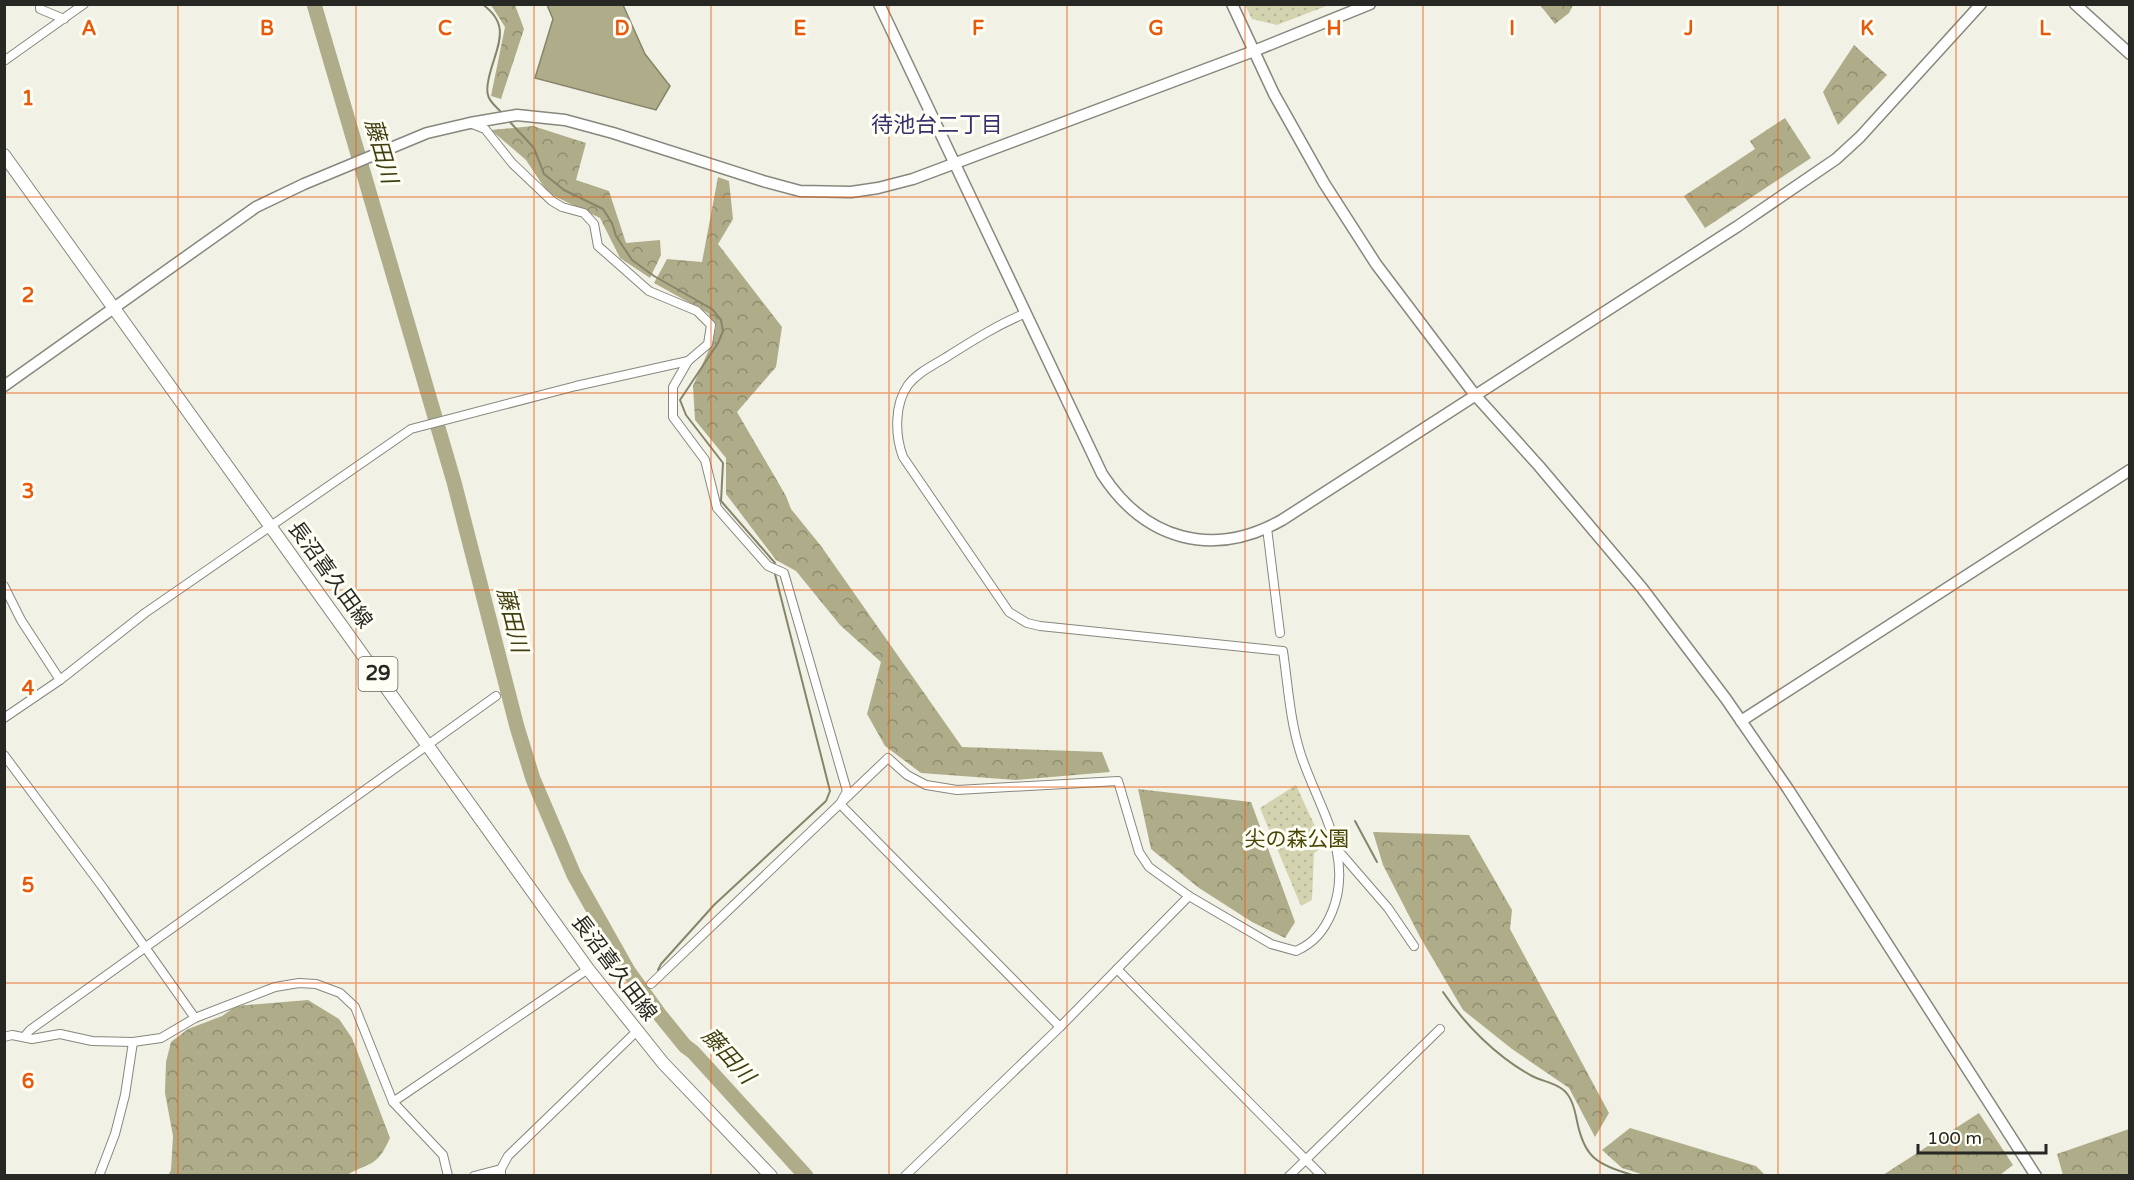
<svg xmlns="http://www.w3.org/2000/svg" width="2134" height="1180" viewBox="0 0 2134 1180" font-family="'Varela Round','Noto Sans JP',sans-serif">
  <defs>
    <pattern id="forest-crowns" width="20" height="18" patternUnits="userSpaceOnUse" patternTransform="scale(1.5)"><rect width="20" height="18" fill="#afad89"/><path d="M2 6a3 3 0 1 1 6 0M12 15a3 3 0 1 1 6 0" fill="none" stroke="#8e8d70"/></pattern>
    <pattern id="park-dots" width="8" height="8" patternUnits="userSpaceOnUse" patternTransform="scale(1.5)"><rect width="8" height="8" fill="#d4d3b0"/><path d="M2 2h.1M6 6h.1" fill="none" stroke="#b6b597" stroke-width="1.8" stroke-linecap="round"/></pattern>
  </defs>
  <rect width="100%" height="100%" fill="#f1f1e6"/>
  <g fill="url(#forest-crowns)">
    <polygon points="491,5 515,5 524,29 501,99 491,96 505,27"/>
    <polygon points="1540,5 1573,5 1569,13 1555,24"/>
    <polygon points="1854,45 1887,75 1838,125 1823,92"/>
    <polygon points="1785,118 1811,158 1705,228 1684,196 1755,149 1750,141"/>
    <polygon points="533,126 586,143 576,180 609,191 626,243 660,240 661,255 650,278 620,258 600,218 548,193 526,160 491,130"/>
    <polygon points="718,177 729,181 733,219 718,244 782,327 776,367 737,412 786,496 791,509 821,546 962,747 1102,752 1110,772 1016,780 921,773 885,746 867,714 881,662 840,625 796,571 776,560 726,494 726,458 695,420 693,386 713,340 716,326 708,313 654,283 667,259 702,262"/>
    <polygon points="1138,789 1251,802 1295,922 1285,938 1252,922 1199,888 1151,849"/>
    <polygon points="1373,832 1469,835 1512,910 1510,929 1609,1113 1595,1137 1569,1088 1512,1049 1463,1010 1420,937 1383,865"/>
    <path d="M308,1000L339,1019L352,1038L390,1138C377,1167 372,1161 347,1175L168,1176L171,1170L173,1136L165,1093L166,1062L171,1042L188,1029L222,1016L236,1006Z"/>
    <polygon points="1979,1113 2013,1165 2000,1175 1883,1175"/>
    <polygon points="1630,1128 1756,1166 1765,1175 1644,1175 1622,1168 1602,1150"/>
    <polygon points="2129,1129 2129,1175 2063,1175 2057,1154"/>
  </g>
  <g fill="url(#park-dots)">
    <polygon points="1245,5 1329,5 1277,25 1252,19"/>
    <polygon points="1296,785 1324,846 1314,853 1312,900 1301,906 1260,808"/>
  </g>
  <polygon fill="#afad89" stroke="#86856a" stroke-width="1.5" points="547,5 623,5 645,54 670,86 656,110 535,78 553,19"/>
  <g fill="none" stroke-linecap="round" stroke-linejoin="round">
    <g stroke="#86856a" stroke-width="2">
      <path d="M482,4C513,26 496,47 489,77C488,83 486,89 488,95C489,102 498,108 502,113"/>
      <polyline points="508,120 534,148 544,174 564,190 603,209 612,223 616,236 632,260 654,276 712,309 721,320 723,331 718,343 680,400 686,415 723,463 721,501 775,563"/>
      <polyline points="1355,821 1377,862"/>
      <polyline points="658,970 661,964 714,905 826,801 830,791 775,574"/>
      <path d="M1443,992C1465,1025 1497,1057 1532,1076C1544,1082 1561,1084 1568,1095C1574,1103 1575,1112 1577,1121C1585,1161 1599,1164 1635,1176"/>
    </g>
    <polyline stroke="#afad89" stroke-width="15" points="314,4 454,482 517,727 533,779 574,875 628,971 659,1014 685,1046 693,1052 806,1176"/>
    <defs>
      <g id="street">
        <polyline points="40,4 40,9 64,19"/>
        <polyline points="4,61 84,4"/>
        <polyline points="470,123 485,129 512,163 552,201 562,207 584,213 594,224 598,246 649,291 697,311 711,325 708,344 688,361 673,387 673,417 705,460 717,508 768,566 784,573 847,791 840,804 1060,1027"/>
        <polyline points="1267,528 1280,633"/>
        <polyline points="4,586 21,620 60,680"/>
        <polyline points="4,718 60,680 145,613 411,429 576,386 688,361"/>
        <polyline points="4,755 104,889 195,1018"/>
        <polyline points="1337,849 1388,908 1414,946"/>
        <polyline points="1117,969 1322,1176"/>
        <path d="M651,984L888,758L907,775L926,785L957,790L1118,781L1139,852L1149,867L1189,896L1271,944L1296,951C1314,943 1324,931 1332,912C1355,856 1318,807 1301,755C1290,722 1288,685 1283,651L1040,626L1027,623L1009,612L903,457C895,436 894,405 908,385C917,373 932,366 945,358C972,341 997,325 1026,313"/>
        <polyline points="4,1037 12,1035 32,1039 60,1034 92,1041 133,1042 161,1038 195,1018 275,987 299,983 316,984 340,993 355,1007 393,1102 443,1155 448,1176"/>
        <polyline points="24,1037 30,1030 496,696"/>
        <polyline points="393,1102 588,969"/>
        <polyline points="99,1176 115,1134 125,1095 133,1042"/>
        <polyline points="474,1176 501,1169"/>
        <polyline points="501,1176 501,1169 508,1156 637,1031"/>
        <polyline points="905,1176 1060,1027 1189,896"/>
        <polyline points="1289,1176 1440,1029"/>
      </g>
      <g id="secondary">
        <path d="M879,4L1102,474C1145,540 1212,559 1282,520L1738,226L1836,159L1860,137L1981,4"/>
        <polyline points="1232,4 1274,94 1324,183 1376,264 1475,395 1539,466 1642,588 1726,699 1788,789 2036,1176"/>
        <polyline points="2075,4 2130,54"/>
        <polyline points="4,386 256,207 304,184 427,133 470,123 517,115 565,120 613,133 763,181 800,191 851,192 878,188 913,179 1254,51 1370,4"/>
        <polyline points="1741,721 2130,470"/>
      </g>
      <polyline id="primary" points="4,155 588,969 663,1063 771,1176"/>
    </defs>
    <use href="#street" stroke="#87877d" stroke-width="10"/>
    <use href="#secondary" stroke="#87877d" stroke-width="13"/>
    <use href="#primary" stroke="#87877d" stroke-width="14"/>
    <use href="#street" stroke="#fff" stroke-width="8"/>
    <use href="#secondary" stroke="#fff" stroke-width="10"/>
    <use href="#primary" stroke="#fff" stroke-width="12"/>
  </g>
  <path fill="none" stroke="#e8590c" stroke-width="1.5" stroke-opacity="0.55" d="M178,4V1176M356,4V1176M534,4V1176M711,4V1176M889,4V1176M1067,4V1176M1245,4V1176M1423,4V1176M1600,4V1176M1778,4V1176M1956,4V1176M4,197H2130M4,393H2130M4,590H2130M4,787H2130M4,983H2130"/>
  <g text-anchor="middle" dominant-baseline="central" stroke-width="6" stroke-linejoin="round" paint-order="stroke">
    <rect fill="#fefef4" stroke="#686862" stroke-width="1.5" x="358.5" y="657" width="39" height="34" rx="4.5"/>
    <g font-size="20" font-weight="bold" fill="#272723">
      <text x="378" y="674">29</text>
    </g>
    <g font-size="21" fill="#272723" stroke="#fefef4">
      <text transform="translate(330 575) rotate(54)">長沼喜久田線</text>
      <text transform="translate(614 968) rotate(53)">長沼喜久田線</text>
    </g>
    <g font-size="21" fill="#4b4705" stroke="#fefef4">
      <text x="1297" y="839">尖の森公園</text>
    </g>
    <g font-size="22" fill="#37306c" stroke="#fefef4">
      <text x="937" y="125">待池台二丁目</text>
    </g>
    <g font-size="22" font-style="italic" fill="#413e10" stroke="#fefef4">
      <text transform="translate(381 151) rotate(74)">藤田川</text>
      <text transform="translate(512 620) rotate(76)">藤田川</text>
      <text transform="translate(728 1056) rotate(48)">藤田川</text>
    </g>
  </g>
  <g font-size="20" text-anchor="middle" font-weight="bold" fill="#e8590c" stroke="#fefef4" stroke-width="6" stroke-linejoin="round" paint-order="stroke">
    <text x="89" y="35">A</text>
    <text x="267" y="35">B</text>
    <text x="445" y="35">C</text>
    <text x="622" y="35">D</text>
    <text x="800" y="35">E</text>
    <text x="978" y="35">F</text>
    <text x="1156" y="35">G</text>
    <text x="1334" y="35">H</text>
    <text x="1512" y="35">I</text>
    <text x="1689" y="35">J</text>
    <text x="1867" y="35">K</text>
    <text x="2045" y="35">L</text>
    <text x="28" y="105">1</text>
    <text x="28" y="302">2</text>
    <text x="28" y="498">3</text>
    <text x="28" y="695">4</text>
    <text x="28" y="892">5</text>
    <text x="28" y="1088">6</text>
  </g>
  <rect width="2134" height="1180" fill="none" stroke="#272723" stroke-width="12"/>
  <path d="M1918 1144v9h128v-9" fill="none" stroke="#272723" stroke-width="3"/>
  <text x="1927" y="1144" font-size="18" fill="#272723" stroke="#fefef4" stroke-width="4.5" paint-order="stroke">100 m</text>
</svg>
